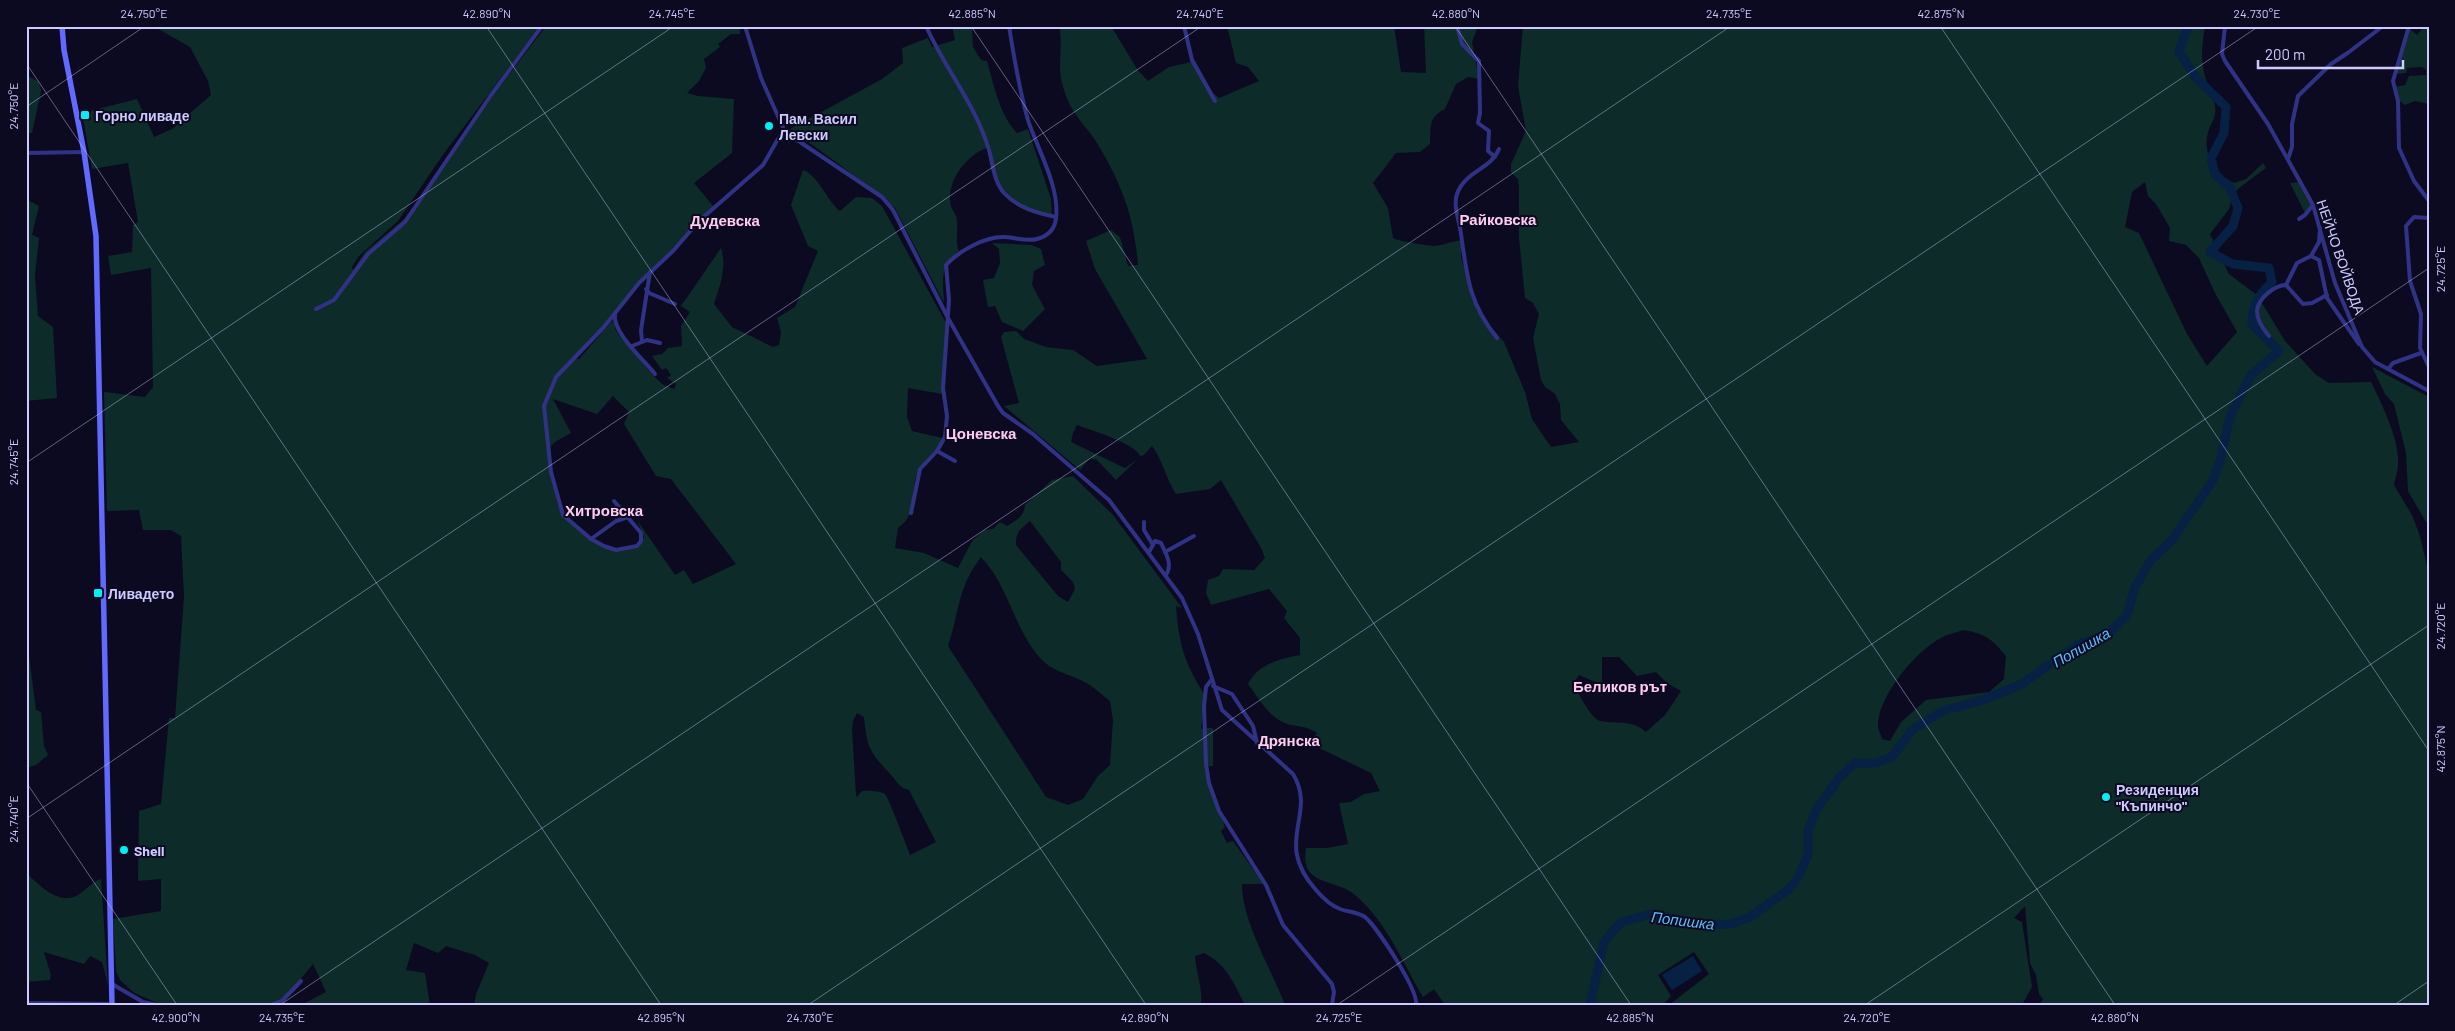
<svg xmlns="http://www.w3.org/2000/svg" width="2455" height="1031" viewBox="0 0 2455 1031" font-family="Barlow,sans-serif">
  <rect width="100%" height="100%" fill="#0c0a20"/>
  <g fill="#0d2b28" fill-rule="evenodd">
    <path d="M153,26H540L442,156L398,221L359,256L352,267L353,270L365,252L403,220L412,209L458,141L546,26H740V34H731L718,44L720,47L704,59L706,68L699,81L687,93L698,96L734,99L732,153L694,183L714,207L679,245L644,277L576,359H579L613,320L616,331L653,375L662,384L674,389L676,384L667,378L671,375L666,368L662,370L652,356L662,354L668,348L682,346L681,326L690,312L681,306L721,248C727,267 720,286 714,304L732,327L773,347L779,345L781,332L777,318L795,307L818,251L808,246L791,205L803,170C819,176 827,201 840,211L856,197L872,198L882,206L946,323L942,394L908,388L907,417L912,431L942,438C938,453 920,461 916,477C910,498 918,513 898,528L895,548L924,553L958,568L972,541L984,530L993,529L1000,522L1007,526C1016,520 1024,517 1025,505L1052,480L1073,476L1113,515L1182,608L1176,606C1179,646 1185,664 1206,697L1201,728L1207,733V728H1213V766H1209L1205,770L1225,827L1221,831L1227,843L1233,841L1264,884H1242C1242,922 1272,970 1285,1005H1245C1233,982 1227,965 1204,953L1195,956C1196,972 1203,989 1201,1005H474L476,994L489,963L475,955L446,946L438,953L414,943L406,970L425,973L430,1005H301L326,992L313,964L289,993L273,1005H162L134,993L120,980L116,971L113,919L161,911V879L138,881L139,811L161,804L169,718H175L184,597L181,536L171,530H143L139,510L107,511L104,392L145,397L153,387L151,268L111,275L108,256L132,252L133,225L138,222L128,163L92,169L82,113L137,99L154,137L172,129L211,95L208,81L190,47ZM613,396L629,412L624,424L656,476L671,479L736,564L693,584L684,570L675,575L637,520L644,537C623,567 571,532 559,508C555,499 551,459 550,447L555,442L571,433L553,399L597,414ZM1030,521L1061,562V570L1073,582L1075,589L1068,602L1058,596L1016,545C1015,533 1021,528 1030,521ZM981,557C1009,586 1014,630 1041,659C1051,670 1065,673 1078,679C1089,683 1100,693 1110,701L1113,720L1110,765L1098,776L1083,799L1068,805L1046,797L948,646C960,610 957,589 981,557ZM857,713L864,717C867,749 870,752 891,775C898,782 899,788 909,790L936,842L910,855C907,847 888,796 885,794C881,791 867,790 862,791L857,797L856,795L852,729L853,721Z"/>
    <path d="M952,26H972L973,47L981,60L987,61C994,85 999,114 1017,133L1028,129L1051,199L1052,218C1032,211 1003,200 994,179C990,169 989,158 987,148C966,155 945,183 951,206C953,212 957,215 957,221C958,230 955,244 959,251C939,269 943,278 944,303L895,208L836,162L790,129L882,79L903,63L902,48L928,38L932,47L955,40Z"/>
    <path d="M1059,26H1111L1137,69L1148,81L1169,67L1195,61L1213,93L1219,98L1259,81L1248,67L1236,63L1227,26H1394L1401,72L1426,73L1424,26H1478L1472,42L1479,79L1468,77L1456,84L1445,109C1428,117 1431,127 1430,144L1420,152L1396,153L1373,183L1388,208L1393,238C1396,241 1430,246 1435,246C1444,245 1453,241 1462,240L1461,257L1471,293L1487,322L1504,342L1525,392L1532,419L1551,447L1579,442L1561,420L1560,404L1555,394L1545,387L1541,380L1533,338L1539,314L1533,303L1525,298L1519,238V188L1518,179L1511,172V164L1526,131L1518,86L1523,26H2205C2202,45 2200,62 2206,80C2208,89 2214,97 2215,106C2217,116 2211,123 2208,132C2202,153 2215,174 2234,183L2246,179L2263,163L2266,168L2239,188L2233,195L2229,209L2210,234L2229,274L2257,295L2285,341L2315,374L2329,383L2371,382C2382,404 2400,441 2398,465C2398,472 2395,478 2394,485L2412,515L2420,536L2429,574V1005H2039L2043,999L2039,994L2036,975L2030,963L2025,906L2014,918L2022,922L2032,987L2022,1005H1669L1709,974L1694,952L1658,975L1671,996L1663,1005H1445L1434,989L1423,997C1402,962 1387,922 1355,895C1335,878 1299,887 1306,848H1327L1348,844L1339,803L1351,802L1364,794L1380,791L1371,773L1315,746L1313,739L1317,733C1308,727 1302,727 1291,725C1271,721 1259,699 1248,684C1258,664 1279,659 1300,655V638L1284,618L1287,611L1269,589L1211,605L1206,593L1208,580L1219,576L1223,569L1254,570L1265,558L1261,548L1221,480L1210,489L1176,494C1166,479 1163,461 1152,446L1144,455L1140,456C1136,444 1091,430 1077,425L1073,433L1071,442L1125,468L1138,459L1116,480L1096,459L1094,460L1091,457L1080,470L1004,406L1019,403L1001,337L1004,332L1016,331L1024,339L1046,347L1073,350L1097,366L1147,359L1095,269L1086,241L1111,230L1120,237L1128,266L1138,265C1134,216 1122,185 1097,143C1089,130 1077,119 1070,105C1065,95 1060,80 1060,68C1060,54 1062,40 1059,26ZM2145,182L2148,196L2156,204L2170,228L2169,241L2186,245L2199,258L2215,293L2237,332L2207,366L2187,334L2139,233L2125,227L2132,192ZM1963,630C1986,634 1992,639 2006,656L2004,679L1989,692L1926,700L1901,722L1890,741L1882,739C1881,734 1877,728 1878,724C1879,695 1916,651 1941,638C1947,634 1956,633 1963,630ZM1602,657H1619L1637,676L1656,672L1667,683L1681,691L1665,715L1646,732C1629,716 1604,727 1595,718C1586,709 1580,695 1573,684L1579,675L1602,685Z"/>
    <polygon points="2424,26 2429,26 2429,104 2415,101 2405,105 2398,100 2395,87 2405,85 2409,76 2426,75 2426,70 2422,67 2407,68 2406,73 2395,74 2410,29 2417,35"/>
    <polygon points="26,75 39,82 41,91 32,133 26,133"/>
    <polygon points="2298,182 2311,205 2305,213 2290,183"/>
    <polygon points="26,199 39,206 32,235 39,238 35,275 38,316 53,327 57,398 26,401"/>
    <polygon points="992,243 1032,245 1041,249 1045,265 1034,271 1032,285 1045,309 1023,331 1002,322 995,306 988,307 983,280 994,278 1000,263 999,249"/>
    <polygon points="2372,367 2429,397 2429,522 2426,522 2408,491 2406,453 2394,404 2385,394"/>
    <polygon points="26,632 36,710 41,712 44,746 48,755 36,765 26,768"/>
    <path d="M26,873C40,885 58,906 78,895C86,890 92,882 101,879L108,985L102,962L90,956L84,964L44,952L51,975L50,980L26,982Z"/>
  </g>
  <polygon fill="#062144" points="1693,956 1702,971 1672,990 1662,975"/>
  <g fill="none" stroke-linecap="round" stroke-linejoin="round">
    <path stroke="#062144" stroke-width="9" d="M1590,1005L1604,942L1621,922L1651,914L1705,925L1730,924L1750,917L1789,889L1799,876L1808,854V831L1816,810L1839,778L1855,763H1875L1892,757L1913,729L1945,710L1980,701L2020,685L2079,644L2107,635L2127,615L2135,587L2151,560L2171,541L2212,482L2220,461L2230,417L2250,376L2279,351L2252,324C2252,304 2259,295 2272,282L2269,268L2233,264L2210,252L2233,226L2238,208L2230,188L2215,174L2211,158L2224,133L2226,107L2197,79L2179,52L2188,26"/>
    <g stroke="#303385" stroke-width="4">
      <path d="M745,26L761,78L785,132L882,197L893,210L948,318L998,406L1003,413L1033,434L1109,500L1182,598L1198,634L1222,710L1293,774C1318,815 1272,841 1316,890C1322,897 1332,906 1340,909C1348,912 1358,912 1365,917C1377,927 1419,991 1416,1005"/>
      <path d="M926,26C945,69 976,105 989,150C993,164 994,182 1004,193C1018,208 1037,213 1056,217"/>
      <polyline points="1184,26 1192,60 1215,101"/>
      <polyline points="1457,26 1462,44 1479,61 1480,113 1478,123 1489,131 1488,151 1495,157"/>
      <polyline points="2225,26 2222,54 2225,61 2268,124 2313,205 2335,283 2362,347 2375,362 2429,391"/>
      <polyline points="2409,26 2393,81 2398,101 2399,148 2414,181 2429,201"/>
      <polyline points="26,153 84,152"/>
      <polyline points="2288,159 2292,147 2292,124 2298,96 2331,64 2349,52 2383,26"/>
      <polyline points="2429,218 2414,217 2406,226 2410,281 2421,314 2420,348 2429,367"/>
      <polyline points="2299,219 2305,215 2313,205"/>
      <polyline points="2311,256 2319,260 2327,298 2359,344"/>
      <polyline points="2286,285 2297,263 2311,256 2319,242 2320,228"/>
      <polyline points="646,289 649,293 675,304"/>
      <polyline points="316,309 334,300 368,254 405,222 491,95 542,26"/>
      <path d="M615,314C612,332 643,359 655,374"/>
      <path d="M2269,336C2263,329 2257,321 2257,311C2258,298 2275,285 2286,285L2303,304L2312,303L2327,295"/>
      <path d="M1497,338C1469,303 1467,277 1461,234C1459,217 1450,202 1461,186C1471,170 1492,167 1499,149"/>
      <polyline points="642,341 641,330 650,272"/>
      <polyline points="632,346 647,340 660,343"/>
      <polyline points="2388,369 2393,363 2421,353"/>
      <polyline points="937,451 955,461"/>
      <polyline points="614,501 641,533 641,541 637,546 616,550 604,546 591,539 563,515 551,472 544,406 556,377 604,327 639,283 673,251 699,221 763,165 778,139 785,132"/>
      <path d="M911,513L920,469L937,451L945,437L947,416L943,388L949,300L946,265C959,251 984,237 1003,237C1014,237 1026,242 1037,239C1048,236 1055,229 1056,218C1060,187 1037,148 1028,120C1019,89 1014,58 1009,26"/>
      <polyline points="1144,522 1144,530 1153,545"/>
      <polyline points="591,539 616,521 628,517"/>
      <path d="M1149,552L1155,541L1161,543C1166,554 1173,564 1166,575"/>
      <polyline points="1165,552 1194,536"/>
      <polyline points="1212,679 1206,687 1204,706 1206,764 1209,783 1219,811 1266,885 1283,925 1332,984 1334,992 1332,1005"/>
      <polyline points="1213,686 1232,694 1253,726 1257,743"/>
      <polyline points="112,984 143,1002 157,1005"/>
      <polyline points="26,1003 112,1004"/>
      <polyline points="271,1005 282,1001 301,981"/>
    </g>
    <polyline stroke="#6169ff" stroke-width="5.5" points="62,26 64,50 84,152 96,236 112,1005"/>
  </g>
  <path fill="none" stroke="#cccaff" stroke-width="1" stroke-opacity="0.45" d="M486,26L1146,1005M971,26L1631,1005M1455,26L2115,1005M1940,26L2429,751M2425,26L2429,32M26,63L661,1005M26,107L145,26M26,463L674,26M26,782L177,1005M26,819L1202,26M280,1005L1731,26M808,1005L2259,26M1337,1005L2429,268M1865,1005L2429,625M2394,1005L2429,981"/>
  <g fill="#00eff5" stroke="#0c0a20" stroke-width="2">
    <rect x="80" y="110" width="10" height="10" rx="2.5"/>
    <circle cx="769" cy="126" r="5"/>
    <rect x="93" y="588" width="10" height="10" rx="2.5"/>
    <circle cx="2106" cy="797" r="5"/>
    <circle cx="124" cy="850" r="5"/>
  </g>
  <g text-anchor="middle" dominant-baseline="central" stroke-width="4" stroke-linejoin="round" paint-order="stroke">
    <g font-size="14" font-weight="bold" fill="#cccaff" stroke="#0c0a20" text-anchor="start">
      <text x="95" y="115">Горно ливаде</text>
      <text x="779" y="118">Пам. Васил<tspan x="779" dy="16">Левски</tspan></text>
      <text x="108" y="593">Ливадето</text>
      <text x="2116" y="789">Резиденция<tspan x="2116" dy="16">"Къпинчо"</tspan></text>
      <text x="134" y="850">Shell</text>
    </g>
    <g font-size="14" fill="#cccaff" stroke="#0c0a20">
      <text transform="translate(2341 257) rotate(71)">НЕЙЧО ВОЙВОДА</text>
    </g>
    <g font-size="15" font-weight="bold" fill="#ffccf0" stroke="#0c0a20">
      <text x="1498" y="219">Райковска</text>
      <text x="725" y="220">Дудевска</text>
      <text x="981" y="433">Цоневска</text>
      <text x="604" y="510">Хитровска</text>
      <text x="1620" y="686">Беликов рът</text>
      <text x="1289" y="740">Дрянска</text>
    </g>
    <g font-size="15" font-style="italic" fill="#58beff" stroke="#0c0a20">
      <text transform="translate(2081 647) rotate(-30)">Попишка</text>
      <text transform="translate(1683 920) rotate(7)">Попишка</text>
    </g>
  </g>
  <rect width="2455" height="1031" fill="none" stroke="#0c0a20" stroke-width="55"/>
  <path d="M2258 60v8h145v-8" fill="none" stroke="#cccaff" stroke-width="2.5"/>
  <text x="2265" y="60" font-size="15" fill="#cccaff" stroke="#0c0a20" stroke-width="4" paint-order="stroke">200 m</text>
  <rect x="28" y="28" width="2400" height="976" fill="none" stroke="#cccaff" stroke-width="2"/>
  <g font-size="12" text-anchor="middle" fill="#cccaff">
    <text x="144" y="18">24.750°E</text>
    <text x="487" y="18">42.890°N</text>
    <text x="672" y="18">24.745°E</text>
    <text x="972" y="18">42.885°N</text>
    <text x="1200" y="18">24.740°E</text>
    <text x="1456" y="18">42.880°N</text>
    <text x="1729" y="18">24.735°E</text>
    <text x="1941" y="18">42.875°N</text>
    <text x="2257" y="18">24.730°E</text>
    <text transform="translate(14 106) rotate(-90)" y="4">24.750°E</text>
    <text transform="translate(2441 269) rotate(-90)" y="4">24.725°E</text>
    <text transform="translate(14 462) rotate(-90)" y="4">24.745°E</text>
    <text transform="translate(2441 626) rotate(-90)" y="4">24.720°E</text>
    <text transform="translate(2441 749) rotate(-90)" y="4">42.875°N</text>
    <text transform="translate(14 819) rotate(-90)" y="4">24.740°E</text>
    <text x="176" y="1022">42.900°N</text>
    <text x="282" y="1022">24.735°E</text>
    <text x="661" y="1022">42.895°N</text>
    <text x="810" y="1022">24.730°E</text>
    <text x="1145" y="1022">42.890°N</text>
    <text x="1339" y="1022">24.725°E</text>
    <text x="1630" y="1022">42.885°N</text>
    <text x="1867" y="1022">24.720°E</text>
    <text x="2115" y="1022">42.880°N</text>
  </g>
</svg>
